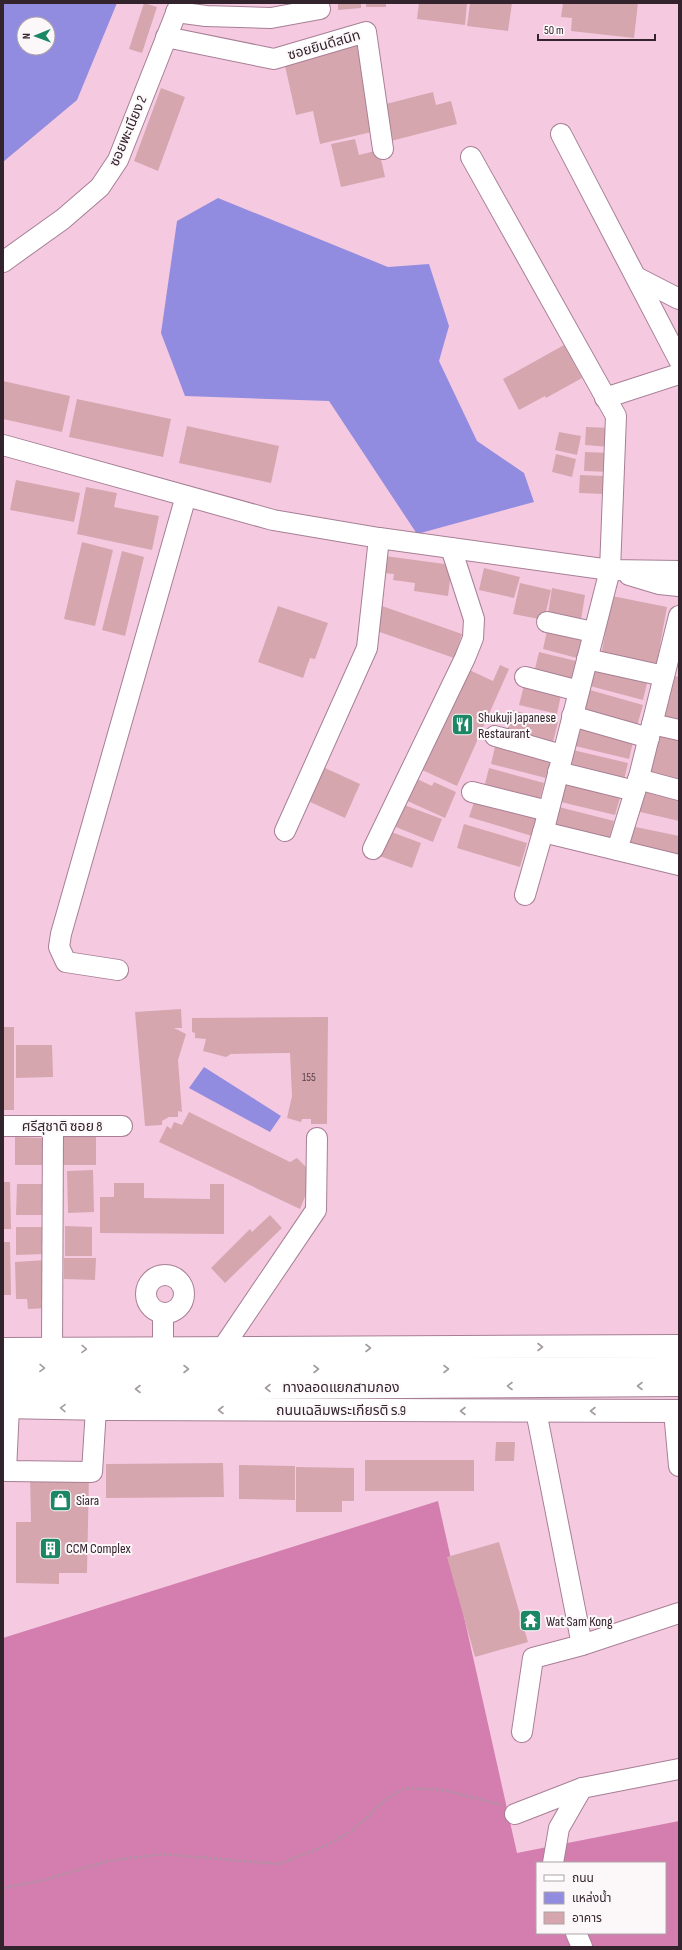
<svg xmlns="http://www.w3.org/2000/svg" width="682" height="1950" viewBox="0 0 682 1950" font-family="'Sofia Sans Condensed','Noto Sans Thai',sans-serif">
  <rect width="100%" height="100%" fill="#f5cae1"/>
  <path fill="#d37eae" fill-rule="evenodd" d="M438,1501L517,1853L679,1821V1947H3V1638ZM537,1863H665V1933H537Z"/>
  <g fill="#918cdf" fill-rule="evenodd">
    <path d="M3,3H117L77,100L3,162ZM24,24H48V48H24Z"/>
    <polygon points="218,198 388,267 429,264 449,326 439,361 477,441 524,473 534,502 417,534 329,401 185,396 161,333 177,221"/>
    <polygon points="204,1067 281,1116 270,1132 189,1088"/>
  </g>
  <g fill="#d6a6af">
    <polygon points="144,3 157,7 142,53 129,49"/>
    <polygon points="338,3 361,3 361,8 338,10"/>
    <rect x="366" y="3" width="20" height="4"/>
    <polygon points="419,3 467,4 465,25 417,19"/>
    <polygon points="470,3 512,3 508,31 467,26"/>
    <polygon points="563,3 638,3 634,38 571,31 572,18 561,17"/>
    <polygon points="357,41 376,131 320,144 313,111 296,115 283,57"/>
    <polygon points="161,88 185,97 158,171 134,161"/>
    <polygon points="433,92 436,105 451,101 457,124 391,141 382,105"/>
    <polygon points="355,139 359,155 379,150 385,177 341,187 331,144"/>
    <polygon points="564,345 582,378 546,398 545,396 519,410 503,379"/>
    <polygon points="3,381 70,396 62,432 3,419"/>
    <polygon points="77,399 171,419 163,457 69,437"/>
    <polygon points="187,426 279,446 271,483 179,463"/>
    <polygon points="586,427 611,428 610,447 585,445"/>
    <polygon points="559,432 581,436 577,455 555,450"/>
    <polygon points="585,452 610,453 609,472 584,471"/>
    <polygon points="556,454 576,459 572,477 552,472"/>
    <polygon points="580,475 605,476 604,494 579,493"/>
    <polygon points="16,480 80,493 74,522 10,510"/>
    <polygon points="86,487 117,493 114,507 159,516 152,550 77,534"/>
    <polygon points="82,542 113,550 95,626 64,619"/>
    <polygon points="122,551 144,557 125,636 102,630"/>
    <polygon points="385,556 452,565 448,596 414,591 415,583 393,580 394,574 383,573"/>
    <polygon points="484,568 520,577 514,598 479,590"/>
    <polygon points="520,583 551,590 544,620 513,614"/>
    <polygon points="552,588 585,595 580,626 547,620"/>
    <polygon points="612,596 667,607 656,667 601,656"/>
    <polygon points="278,606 328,623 315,659 310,658 303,678 258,662"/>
    <polygon points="382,606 462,634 454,658 374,630"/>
    <polygon points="548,626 583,634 577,658 543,649"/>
    <polygon points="539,652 576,661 569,687 533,677"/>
    <polygon points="500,665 509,669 457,786 420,769 465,668 493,681"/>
    <polygon points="595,665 648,679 643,700 590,686"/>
    <polygon points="671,675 679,677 679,723 660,719"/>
    <polygon points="525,681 562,690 557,714 519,705"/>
    <polygon points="590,690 643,705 637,726 583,711"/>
    <polygon points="512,710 558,722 552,746 506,735"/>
    <polygon points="580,725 634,738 629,759 575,746"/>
    <polygon points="658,730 679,736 679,784 645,775"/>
    <polygon points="496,742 552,756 546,778 491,764"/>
    <polygon points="573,750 628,763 623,784 568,772"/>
    <polygon points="323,767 360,784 345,818 308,801"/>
    <polygon points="489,768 544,783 538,807 483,792"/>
    <polygon points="413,777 432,786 434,782 456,792 445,818 403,799"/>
    <polygon points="567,777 622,791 615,815 561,802"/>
    <polygon points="641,789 679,798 679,821 636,811"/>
    <polygon points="476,796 538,816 532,836 469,817"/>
    <polygon points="399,803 442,819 433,842 391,825"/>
    <polygon points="559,807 614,821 608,844 553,829"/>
    <polygon points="464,824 527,843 520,867 457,848"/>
    <polygon points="631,826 679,836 679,859 627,848"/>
    <polygon points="386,830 421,843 412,868 377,855"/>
    <polygon points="181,1009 182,1028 174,1028 186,1034 178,1060 182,1112 178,1111 178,1117 169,1117 162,1121 162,1125 145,1126 135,1012"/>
    <polygon points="328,1017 327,1124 311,1124 311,1119 302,1119 301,1122 287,1118 292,1096 290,1053 231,1054 226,1057 203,1051 206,1039 195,1038 195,1033 192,1032 192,1018"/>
    <rect x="3" y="1027" width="11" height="83"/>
    <polygon points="16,1045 52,1045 53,1077 16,1078"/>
    <polygon points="189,1112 290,1162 297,1158 314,1175 300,1209 159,1142 167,1126 171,1129 174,1122 182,1125"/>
    <rect x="62" y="1136" width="34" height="29"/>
    <polygon points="15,1137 47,1138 47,1165 15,1165"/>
    <polygon points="93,1170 94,1212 68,1213 67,1171"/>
    <polygon points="3,1182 10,1182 11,1229 3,1229"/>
    <polygon points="114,1183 144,1183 144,1198 210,1199 210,1184 224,1184 224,1234 100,1233 100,1197 114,1197"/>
    <polygon points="17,1184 43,1184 43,1215 16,1215"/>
    <polygon points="270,1215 282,1228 225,1283 211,1268 250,1229 252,1232"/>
    <polygon points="65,1226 92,1227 92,1256 65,1256"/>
    <polygon points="16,1227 44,1227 44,1254 16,1255"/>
    <polygon points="3,1242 10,1242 11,1295 3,1295"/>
    <polygon points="64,1258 96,1258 95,1280 64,1279"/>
    <polygon points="46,1260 48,1308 28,1309 27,1299 16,1299 15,1262"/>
    <polygon points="496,1442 515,1442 514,1461 495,1461"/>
    <rect x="365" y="1460" width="109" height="31"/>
    <polygon points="223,1463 224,1497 106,1498 106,1464"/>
    <polygon points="239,1465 295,1466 295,1500 239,1499"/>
    <polygon points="296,1467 354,1468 354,1501 342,1501 342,1512 296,1512"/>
    <polygon points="30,1476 89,1476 87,1573 59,1573 59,1584 16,1583 16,1522 31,1522"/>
    <polygon points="499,1542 528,1642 475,1657 447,1557"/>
  </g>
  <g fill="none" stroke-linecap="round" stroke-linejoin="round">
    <defs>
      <g id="minor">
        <polyline points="176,12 206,16 271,18 320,9"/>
        <polyline points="166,37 274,59 366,32 383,149"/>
        <polyline points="561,134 679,360"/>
        <polyline points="471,157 616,416 610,570 545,825 525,895"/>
        <polyline points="3,262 63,219 100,187 118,160 180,3"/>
        <polyline points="638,278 679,299"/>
        <polyline points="605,398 679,374"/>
        <polyline points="3,445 273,520 379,538 610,570 679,571"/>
        <polyline points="629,575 659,584 679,586"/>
        <polyline points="547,622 593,632"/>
        <polyline points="587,659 664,676"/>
        <polyline points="525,677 579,691"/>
        <polyline points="572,716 649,738"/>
        <polyline points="652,724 679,730"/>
        <polyline points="495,736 562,755"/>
        <polyline points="558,772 635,791"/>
        <polyline points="638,779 679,790"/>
        <polyline points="472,792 548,811"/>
        <polyline points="285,831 367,648 379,538"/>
        <polyline points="543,832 679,865"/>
        <polyline points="373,849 465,658 473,638 474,619 451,548"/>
        <polyline points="617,850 637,785 679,616"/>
        <polyline points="118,970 66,962 59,947 61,934 186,496"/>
        <polyline points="3,1126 122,1126"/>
        <circle cx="165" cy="1294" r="19"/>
        <polyline points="163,1314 163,1349"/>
        <polyline points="52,1349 53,1126"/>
        <polyline points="222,1349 316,1210 317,1138"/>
        <polyline points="9,1407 6,1471 92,1472 96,1409"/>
        <polyline points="536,1411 582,1645"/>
        <polyline points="674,1411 679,1466"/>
        <polyline points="522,1732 533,1658 582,1645 679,1613"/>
        <polyline points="515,1814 582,1788"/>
        <polyline points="553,1863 559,1828 582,1788 679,1769"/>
        <polyline points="576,1933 582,1947"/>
      </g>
      <g id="major">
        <polyline points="3,1349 679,1346"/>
        <polyline points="3,1367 107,1369 679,1368"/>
        <polyline points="3,1387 107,1389 679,1385"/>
        <polyline points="3,1407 107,1409 679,1411"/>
      </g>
    </defs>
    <use href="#minor" stroke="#a77f95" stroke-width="22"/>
    <use href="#major" stroke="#a77f95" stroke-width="24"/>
    <polyline stroke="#b391a4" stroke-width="2.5" stroke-dasharray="3 2" stroke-linecap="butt" points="3,1888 44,1880 108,1861 162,1854 279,1864 325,1846 352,1831 384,1801 405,1788 444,1790 501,1805"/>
    <use href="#minor" stroke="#fff" stroke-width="20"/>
    <use href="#major" stroke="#fff" stroke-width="22"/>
  </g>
  <defs><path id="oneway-chevron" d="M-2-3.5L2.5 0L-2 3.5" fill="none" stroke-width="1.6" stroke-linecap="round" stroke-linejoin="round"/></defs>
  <g stroke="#a39ca0">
    <use href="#oneway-chevron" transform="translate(540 1347)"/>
    <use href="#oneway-chevron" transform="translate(368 1348)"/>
    <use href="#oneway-chevron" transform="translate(84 1349) rotate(1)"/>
    <use href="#oneway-chevron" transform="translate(42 1368) rotate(1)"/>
    <use href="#oneway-chevron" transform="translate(186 1369)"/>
    <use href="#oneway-chevron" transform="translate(316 1369)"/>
    <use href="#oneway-chevron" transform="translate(446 1369)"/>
    <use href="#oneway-chevron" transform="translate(510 1386) rotate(180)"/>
    <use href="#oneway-chevron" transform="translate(640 1386) rotate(180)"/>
    <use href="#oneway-chevron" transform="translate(268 1388) rotate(180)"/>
    <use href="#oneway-chevron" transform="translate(138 1389) rotate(180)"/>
    <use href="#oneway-chevron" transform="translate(63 1408) rotate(-179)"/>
    <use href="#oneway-chevron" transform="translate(221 1410) rotate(-180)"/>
    <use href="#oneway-chevron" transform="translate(463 1411) rotate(-180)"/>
    <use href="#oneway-chevron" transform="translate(593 1411) rotate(-180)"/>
  </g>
  <defs>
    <symbol id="restaurant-square" viewBox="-11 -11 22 22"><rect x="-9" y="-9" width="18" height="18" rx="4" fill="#1c8764" stroke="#fcf8fa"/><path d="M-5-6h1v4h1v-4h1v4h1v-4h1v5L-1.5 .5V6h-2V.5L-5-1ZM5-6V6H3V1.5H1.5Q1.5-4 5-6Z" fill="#fff"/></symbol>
    <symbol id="shop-square" viewBox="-11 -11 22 22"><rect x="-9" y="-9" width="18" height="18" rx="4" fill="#1c8764" stroke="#fcf8fa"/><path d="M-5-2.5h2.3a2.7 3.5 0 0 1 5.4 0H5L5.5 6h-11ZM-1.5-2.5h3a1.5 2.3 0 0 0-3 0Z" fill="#fff"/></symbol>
    <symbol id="building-square" viewBox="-11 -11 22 22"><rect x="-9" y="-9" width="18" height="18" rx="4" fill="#1c8764" stroke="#fcf8fa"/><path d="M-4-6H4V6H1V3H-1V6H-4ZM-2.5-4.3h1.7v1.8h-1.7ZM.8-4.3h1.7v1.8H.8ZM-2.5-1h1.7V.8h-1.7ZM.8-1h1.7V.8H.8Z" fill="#fff"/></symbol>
    <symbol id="temple-square" viewBox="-11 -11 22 22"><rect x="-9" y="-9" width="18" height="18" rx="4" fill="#1c8764" stroke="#fcf8fa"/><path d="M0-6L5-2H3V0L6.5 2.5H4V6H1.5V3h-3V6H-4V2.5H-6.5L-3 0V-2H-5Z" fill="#fff"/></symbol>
  </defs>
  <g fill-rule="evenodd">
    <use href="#restaurant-square" x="450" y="712" width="25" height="25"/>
    <use href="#shop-square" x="48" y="1488" width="25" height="25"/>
    <use href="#building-square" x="38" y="1536" width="25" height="25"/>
    <use href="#temple-square" x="518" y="1608" width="25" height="25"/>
  </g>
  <g text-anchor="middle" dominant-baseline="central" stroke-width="4" stroke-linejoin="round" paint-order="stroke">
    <g font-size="12" fill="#5c444d">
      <text x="309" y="1077">155</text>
    </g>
    <g font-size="14" fill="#33232c" stroke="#fcf8fa">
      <text transform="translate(324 45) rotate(-16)">ซอยยินดีสนิท</text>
      <text transform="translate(128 131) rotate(-67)">ซอยพะเนียง 2</text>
      <text x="62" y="1126">ศรีสุชาติ ซอย 8</text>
      <text x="341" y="1387">ทางลอดแยกสามกอง</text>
      <text x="341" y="1410">ถนนเฉลิมพระเกียรติ ร.9</text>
    </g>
    <g font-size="14" fill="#33232c" stroke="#fcf8fa" text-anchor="start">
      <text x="478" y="717">Shukuji Japanese<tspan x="478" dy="16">Restaurant</tspan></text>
      <text x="76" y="1500">Siara</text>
      <text x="66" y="1548">CCM Complex</text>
      <text x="546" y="1621">Wat Sam Kong</text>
    </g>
  </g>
  <rect width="682" height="1950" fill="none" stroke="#33232c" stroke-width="8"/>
  <rect x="536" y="1862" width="130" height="72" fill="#fcf8fa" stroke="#aca3a8"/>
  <rect x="544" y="1875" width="20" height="6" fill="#ffffff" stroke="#aca3a8"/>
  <text x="572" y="1882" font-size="12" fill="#33232c">ถนน</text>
  <rect x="544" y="1892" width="20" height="12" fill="#918cdf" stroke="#aca3a8"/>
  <text x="572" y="1902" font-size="12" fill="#33232c">แหล่งน้ำ</text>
  <rect x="544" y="1912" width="20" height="12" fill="#d6a6af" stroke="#aca3a8"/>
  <text x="572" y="1922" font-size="12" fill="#33232c">อาคาร</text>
  <g transform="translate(36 36) rotate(269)"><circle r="19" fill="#fcf8fa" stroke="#aca3a8"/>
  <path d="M0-3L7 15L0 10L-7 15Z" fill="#1c8764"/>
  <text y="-6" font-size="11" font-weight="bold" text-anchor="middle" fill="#33232c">N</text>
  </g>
  <path d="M538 34v6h117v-6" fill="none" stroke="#33232c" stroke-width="2"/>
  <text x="544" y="34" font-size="12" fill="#33232c" stroke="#fcf8fa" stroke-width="3" paint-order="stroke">50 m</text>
</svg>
